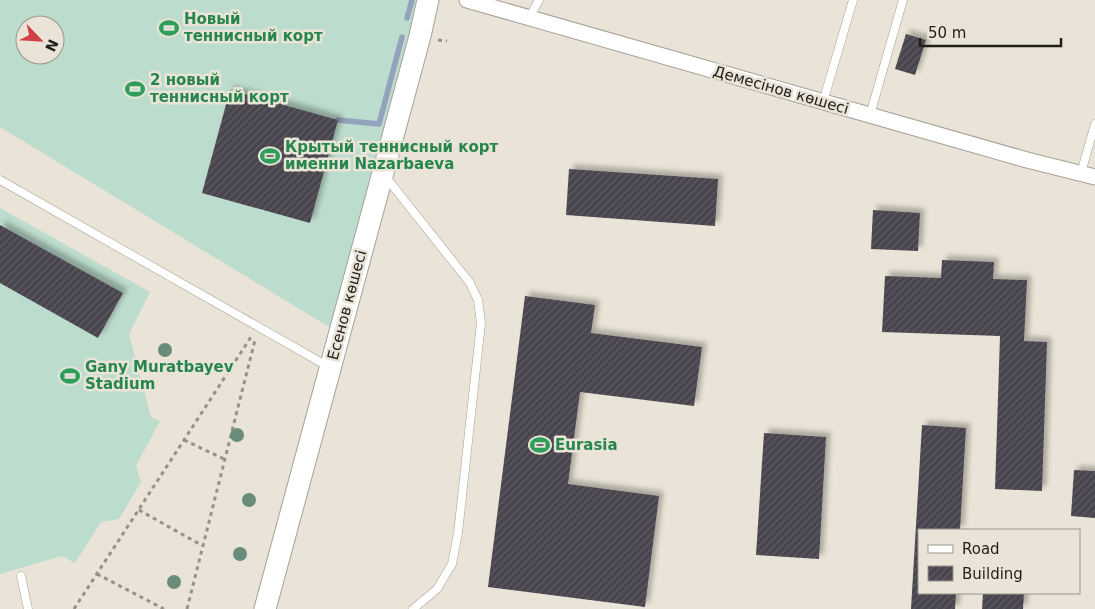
<svg xmlns="http://www.w3.org/2000/svg" width="1095" height="609" viewBox="0 0 1095 609" font-family="'DejaVu Sans',sans-serif">
  <defs>
    <pattern id="building-hatch" width="6" height="6" patternUnits="userSpaceOnUse" patternTransform="scale(1.25)"><rect width="6" height="6" fill="#49444e"/><path d="M-1 1l2-2M0 6l6-6M5 7l2-2" fill="none" stroke="#605c64"/></pattern>
    <filter id="shadow"><feDropShadow dx="4.5" dy="-4.5" stdDeviation="2.5" flood-color="#0004"/></filter>
  </defs>
  <rect width="100%" height="100%" fill="#e9e4d7"/>
  <g fill="#bcdccd" fill-rule="evenodd">
    <path d="M0,0H428L339,333L0,127ZM25,25H55V55H25Z"/>
    <polygon points="0,208 150,292 129,334 151,417 160,421 136,466 141,482 119,519 101,522 75,563 62,556 0,574"/>
  </g>
  <g fill="none" stroke-linecap="round" stroke-linejoin="round">
    <g stroke="#93a2bd" stroke-width="5.5">
      <polyline points="407,18 412,0"/>
      <polyline points="338,120 379,124 402,37"/>
    </g>
  </g>
  <g fill="url(#building-hatch)" filter="url(#shadow)">
    <polygon points="906,34 926,40 915,75 895,69"/>
    <polygon points="230,90 338,120 310,223 202,193"/>
    <polygon points="569,169 718,179 715,226 566,215"/>
    <polygon points="873,210 920,213 918,251 871,249"/>
    <polygon points="0,225 123,293 98,338 0,283"/>
    <polygon points="942,260 994,262 993,279 1027,280 1024,341 1047,342 1042,491 995,489 1000,336 882,332 885,276 941,278"/>
    <polygon points="525,296 595,305 591,333 702,347 694,406 580,392 568,484 659,496 645,607 488,587"/>
    <polygon points="922,425 966,428 960,530 919,530 919,593 956,593 955,609 911,609"/>
    <polygon points="764,433 826,437 819,559 756,555"/>
    <polygon points="1074,470 1095,471 1095,518 1071,516"/>
    <polygon points="983,593 1024,593 1023,609 982,609"/>
  </g>
  <g fill="none" stroke-linecap="round" stroke-linejoin="round">
    <defs>
      <g id="lane">
        <polyline points="529,18 539,0"/>
        <polyline points="823,102 853,0"/>
        <polyline points="870,115 903,0"/>
        <polyline points="1081,173 1095,124"/>
        <polyline points="385,176 470,283 478,300 481,323 458,533 452,564 437,589 413,609"/>
        <polyline points="0,180 329,367"/>
        <polyline points="21,576 28,609"/>
      </g>
      <polyline id="street" points="467,0 1027,160 1095,177"/>
      <polyline id="secondary" points="265,609 420,36 428,0"/>
    </defs>
    <use href="#lane" stroke="#a5a195" stroke-width="9"/>
    <use href="#street" stroke="#a5a195" stroke-width="17"/>
    <use href="#secondary" stroke="#a5a195" stroke-width="23"/>
    <g stroke="#969288" stroke-width="3" stroke-dasharray="4 4" stroke-linecap="butt">
      <polyline points="438,40 447,41"/>
      <polyline points="184,440 224,459"/>
      <polyline points="139,510 203,546"/>
      <polyline points="97,574 164,609"/>
      <polyline points="74,609 251,337"/>
      <polyline points="187,609 255,340"/>
    </g>
    <use href="#lane" stroke="#fff" stroke-width="8"/>
    <use href="#street" stroke="#fff" stroke-width="15"/>
    <use href="#secondary" stroke="#fff" stroke-width="21"/>
  </g>
  <g fill="#698c7b">
    <circle cx="165" cy="350" r="7"/>
    <circle cx="237" cy="435" r="7"/>
    <circle cx="249" cy="500" r="7"/>
    <circle cx="240" cy="554" r="7"/>
    <circle cx="174" cy="582" r="7"/>
  </g>
  <defs>
    <symbol id="stadium-bare" viewBox="-9 -9 18 18"><path d="M0-5a6.5 5 0 1 0 0 10a6.5 5 0 1 0 0-10ZM-3.5-1.8h7v3.6h-7Z" fill="#2e9e5b" stroke="#e9e4d7" stroke-width="2.5" paint-order="stroke"/></symbol>
  </defs>
  <g fill-rule="evenodd">
    <use href="#stadium-bare" x="155" y="14" width="28" height="28"/>
    <use href="#stadium-bare" x="121" y="75" width="28" height="28"/>
    <use href="#stadium-bare" x="256" y="142" width="28" height="28"/>
    <use href="#stadium-bare" x="56" y="362" width="28" height="28"/>
    <use href="#stadium-bare" x="526" y="431" width="28" height="28"/>
  </g>
  <g text-anchor="middle" dominant-baseline="central" stroke-width="5" stroke-linejoin="round" paint-order="stroke">
    <g font-size="15" font-weight="bold" fill="#27864d" stroke="#e9e4d7" text-anchor="start">
      <text x="184" y="19">Новый<tspan x="184" dy="17">теннисный корт</tspan></text>
      <text x="150" y="80">2 новый<tspan x="150" dy="17">теннисный корт</tspan></text>
      <text x="285" y="147">Крытый теннисный корт<tspan x="285" dy="17">именни Nazarbaeva</tspan></text>
      <text x="85" y="367">Gany Muratbayev<tspan x="85" dy="17">Stadium</tspan></text>
      <text x="555" y="445">Eurasia</text>
    </g>
    <g font-size="15" fill="#201e19" stroke="#e9e4d7">
      <text transform="translate(781 90) rotate(16)">Демесінов көшесі</text>
      <text transform="translate(347 305) rotate(-75)">Есенов көшесі</text>
    </g>
  </g>
  <rect x="918" y="529" width="162" height="65" fill="#e9e4d7" stroke="#99958b"/>
  <rect x="928" y="545" width="25" height="8" fill="#ffffff" stroke="#99958b"/>
  <text x="962" y="554" font-size="15" fill="#201e19">Road</text>
  <rect x="928" y="566" width="25" height="15" fill="url(#building-hatch)" stroke="#99958b"/>
  <text x="962" y="579" font-size="15" fill="#201e19">Building</text>
  <g transform="translate(40 40) rotate(115)"><circle r="24" fill="#e9e4d7" stroke="#99958b"/>
  <path d="M0-4L9 19L0 12L-9 19Z" fill="#cf3f44"/>
  <text y="-8" font-size="14" font-weight="bold" text-anchor="middle" fill="#201e19">N</text>
  </g>
  <path d="M920 38v8h141v-8" fill="none" stroke="#201e19" stroke-width="2.5"/>
  <text x="928" y="38" font-size="15" fill="#201e19" stroke="#e9e4d7" stroke-width="4" paint-order="stroke">50 m</text>
</svg>
